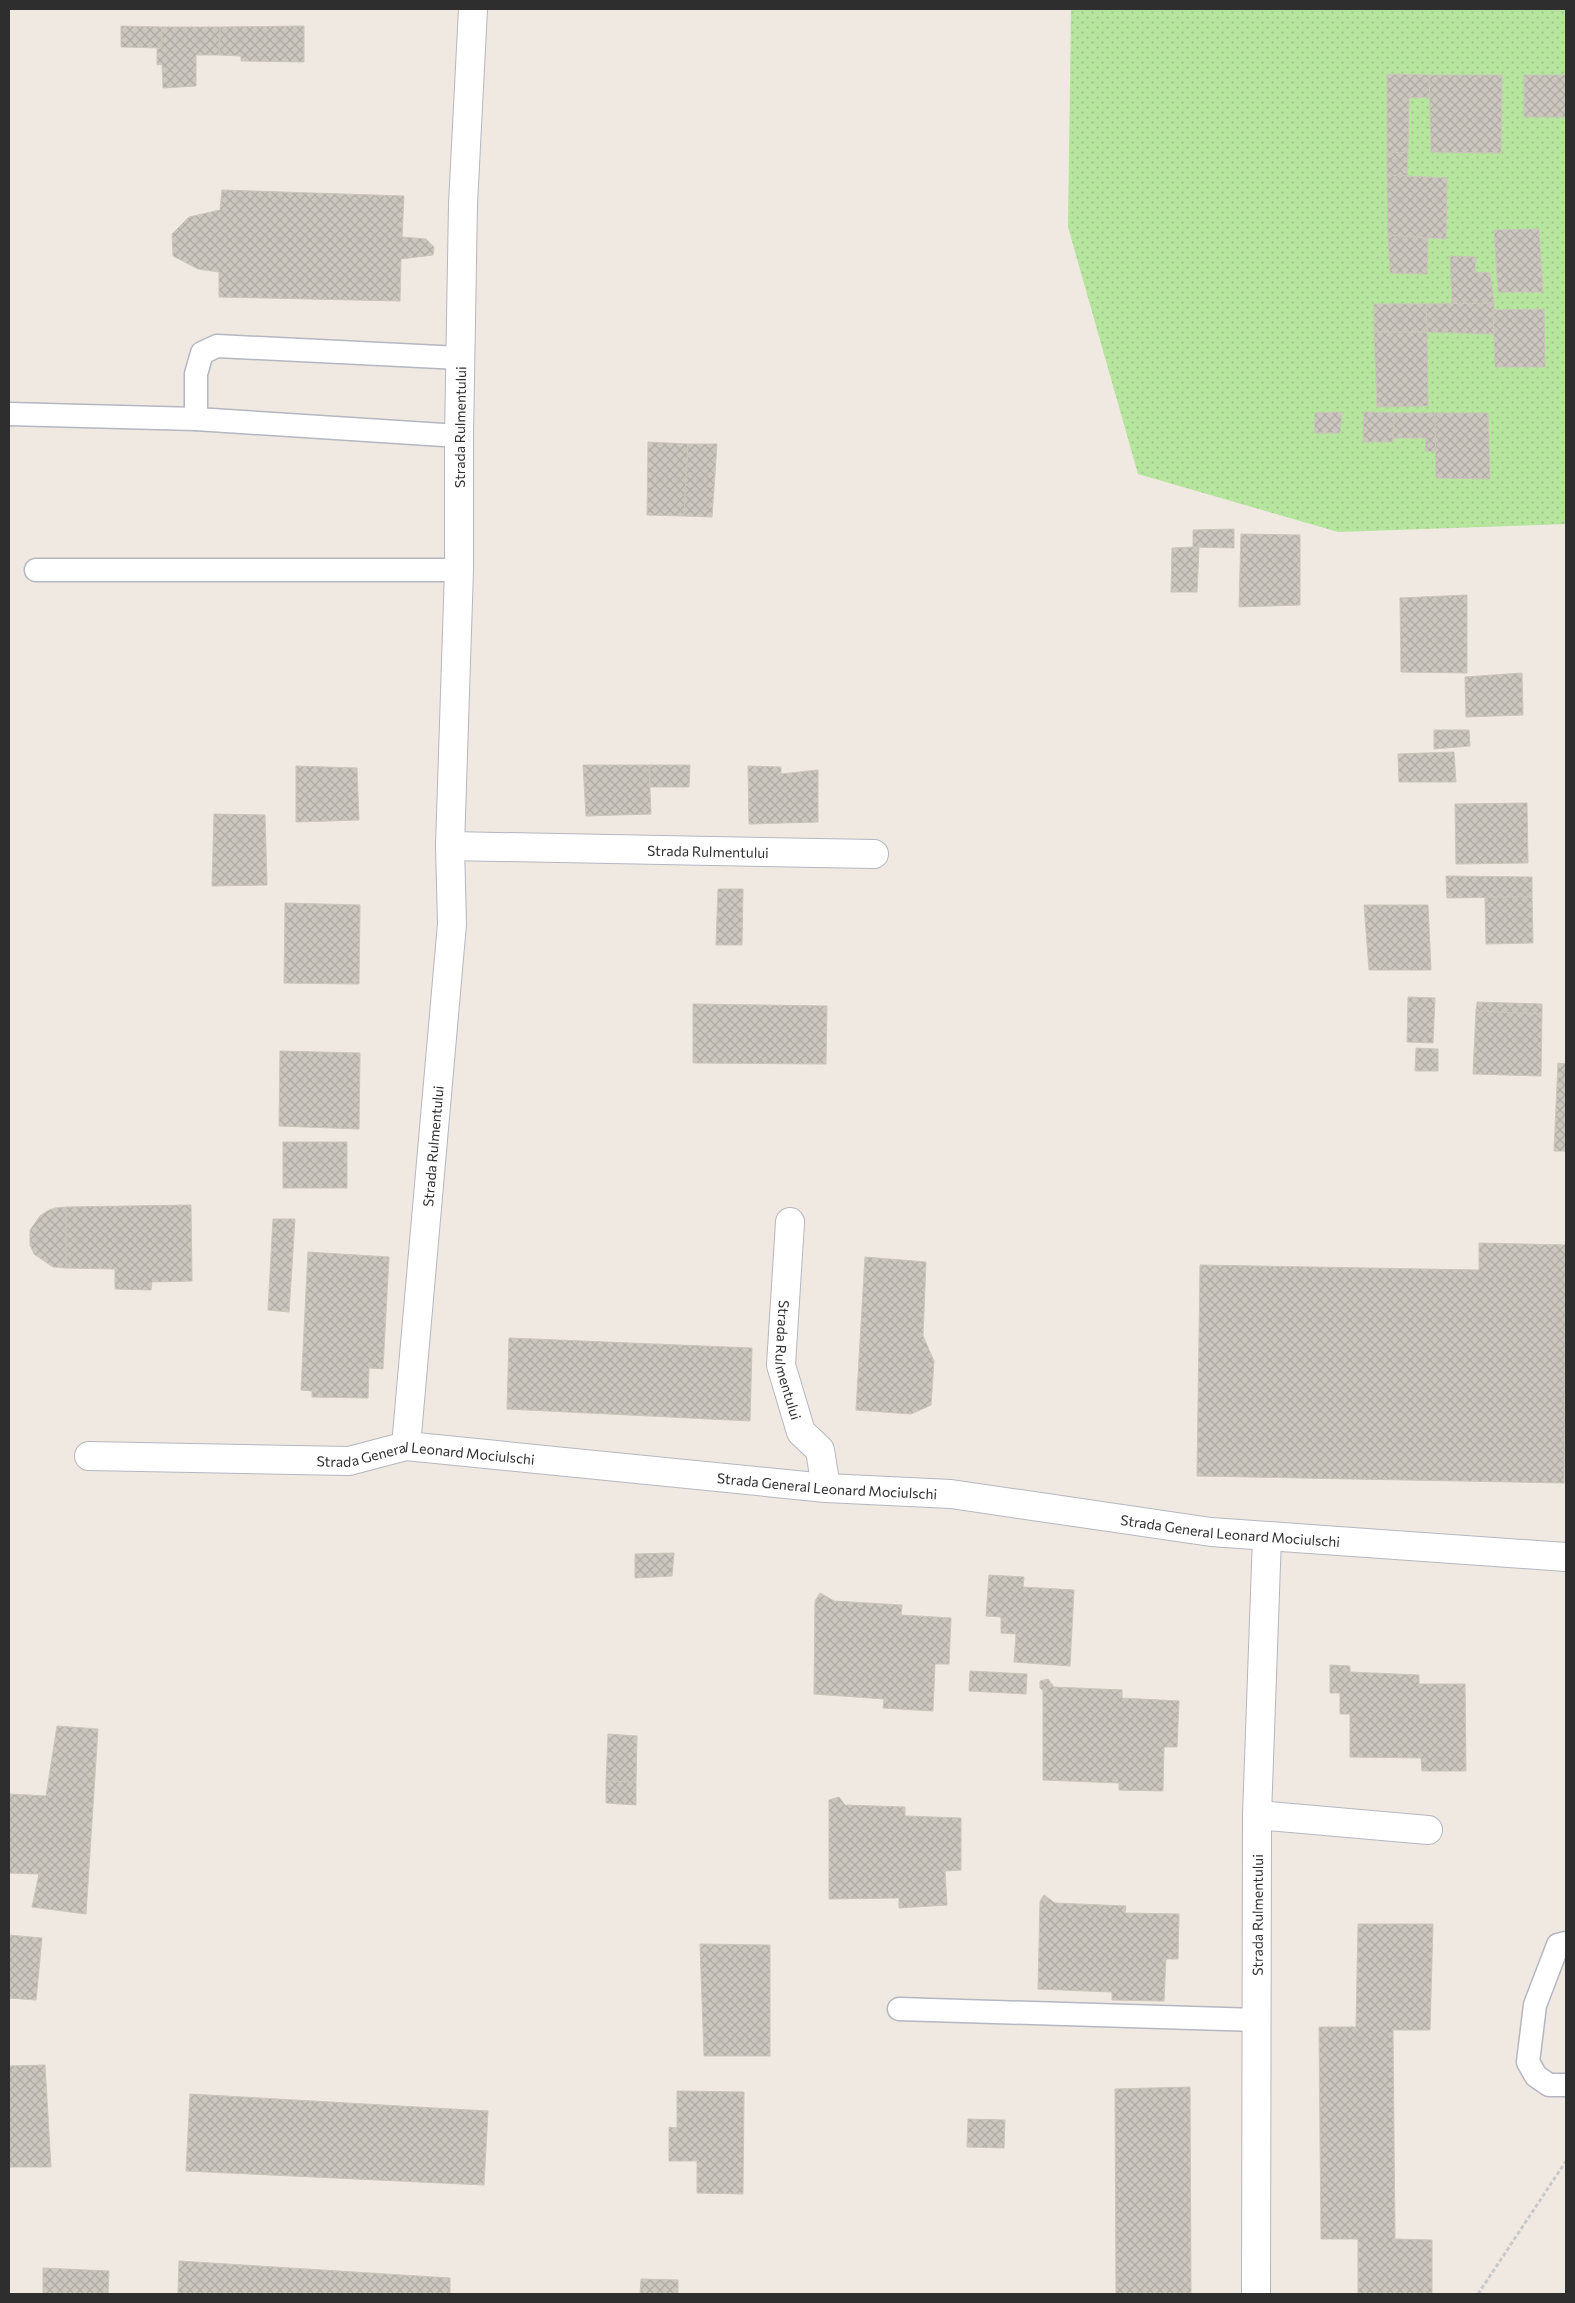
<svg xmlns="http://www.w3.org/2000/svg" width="1575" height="2303" viewBox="0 0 1575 2303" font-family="Commissioner,sans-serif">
  <defs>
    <pattern id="grass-dots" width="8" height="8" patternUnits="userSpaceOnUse" patternTransform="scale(1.25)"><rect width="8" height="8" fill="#b6e59e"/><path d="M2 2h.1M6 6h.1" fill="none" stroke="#9dc588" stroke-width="1.8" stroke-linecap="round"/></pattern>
    <pattern id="building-cross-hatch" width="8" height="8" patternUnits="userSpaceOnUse" patternTransform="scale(1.25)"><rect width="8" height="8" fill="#cbc7bf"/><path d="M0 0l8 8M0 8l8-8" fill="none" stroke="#afaba4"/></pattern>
  </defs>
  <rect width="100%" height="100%" fill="#efe9e1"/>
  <polygon fill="url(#grass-dots)" points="1071,9 1566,9 1566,524 1338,532 1138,474 1068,227"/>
  <g fill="url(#building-cross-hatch)" stroke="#cbc5ba">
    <polygon points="121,26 162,27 161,48 121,47"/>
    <polygon points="304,26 304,62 241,61 241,56 219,55 220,27"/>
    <polygon points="162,27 220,27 219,55 196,55 196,86 163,88 162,64 157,65 157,49 161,48"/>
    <polygon points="1387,74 1429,75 1430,97 1409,98 1408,153 1387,152"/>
    <polygon points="1429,75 1502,75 1501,153 1431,152"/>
    <rect x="1524" y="75" width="42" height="42"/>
    <polygon points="1387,152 1408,153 1407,176 1387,175"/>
    <polygon points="1387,175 1447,178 1446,239 1388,235"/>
    <polygon points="222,190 404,196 402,237 426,239 434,247 433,255 401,259 400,301 219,297 219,272 198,269 173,256 172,234 189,217 220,210"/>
    <polygon points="1539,229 1543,292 1498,292 1494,230"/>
    <polygon points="1388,235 1428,238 1427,274 1390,273"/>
    <polygon points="1450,256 1476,257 1475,272 1490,273 1494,303 1452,304"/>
    <polygon points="1494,303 1494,334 1427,332 1426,304"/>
    <polygon points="1374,304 1426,304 1427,332 1374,332"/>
    <polygon points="1544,309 1545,367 1495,367 1493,310"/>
    <polygon points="1374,332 1427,332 1428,406 1377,407"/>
    <polygon points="1342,412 1340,433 1314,433 1315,413"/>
    <polygon points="1364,412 1394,413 1393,442 1363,442"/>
    <polygon points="1394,413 1435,413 1436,452 1425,451 1426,438 1393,438"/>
    <polygon points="1435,413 1488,413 1490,479 1436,478"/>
    <polygon points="648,442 688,444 684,516 647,515"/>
    <polygon points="688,444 717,444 712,517 684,516"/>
    <polygon points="1234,529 1234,548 1193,547 1193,530"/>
    <polygon points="1241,534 1300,535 1300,605 1239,607"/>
    <polygon points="1193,547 1199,548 1197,592 1171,592 1172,548"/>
    <polygon points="1467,595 1467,673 1401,672 1400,598"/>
    <polygon points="1522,673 1523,715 1466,717 1465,677"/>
    <polygon points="1434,730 1469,730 1470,746 1434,749"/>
    <polygon points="1454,752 1456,782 1399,782 1398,754"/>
    <polygon points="583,765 649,765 651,814 586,816"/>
    <polygon points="649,765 690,765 689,787 650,787"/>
    <polygon points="296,766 357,768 359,820 296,822"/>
    <polygon points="748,766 781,767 781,774 818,770 818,822 749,824"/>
    <polygon points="1527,803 1528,863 1456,864 1455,804"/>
    <polygon points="214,814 265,815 267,885 212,886"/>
    <polygon points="1446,876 1532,877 1532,897 1447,898"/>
    <polygon points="718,889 743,889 742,945 716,945"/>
    <polygon points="1485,897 1532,897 1533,943 1486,944"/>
    <polygon points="285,903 360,905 359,984 284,983"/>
    <polygon points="1364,905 1428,905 1431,970 1369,970"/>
    <polygon points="1408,997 1435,998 1433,1043 1407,1042"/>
    <polygon points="1477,1002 1542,1004 1542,1014 1476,1011"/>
    <polygon points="693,1004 827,1006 826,1064 693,1063"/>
    <polygon points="1476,1011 1542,1014 1541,1076 1473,1074"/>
    <polygon points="1416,1048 1438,1049 1438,1071 1415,1071"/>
    <polygon points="280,1051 360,1053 359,1129 279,1126"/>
    <polygon points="1558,1063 1566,1064 1566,1151 1554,1151"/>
    <rect x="283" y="1142" width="64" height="46"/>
    <polygon points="191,1205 192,1281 152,1282 151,1290 115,1289 115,1269 66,1268 66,1207"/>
    <polygon points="66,1207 66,1268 53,1267 34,1254 30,1245 30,1230 40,1216 47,1211 55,1208"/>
    <polygon points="273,1219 295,1219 289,1312 268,1310"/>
    <polygon points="1479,1243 1566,1245 1564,1483 1197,1476 1200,1265 1479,1270"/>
    <polygon points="308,1252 389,1257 383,1369 369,1368 368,1398 312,1397 312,1391 301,1390"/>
    <polygon points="865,1257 926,1262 923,1336 934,1361 931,1405 911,1414 856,1410"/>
    <polygon points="509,1338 752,1348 750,1421 507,1409"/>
    <polygon points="674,1553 672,1576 635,1578 635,1554"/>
    <polygon points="989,1575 1024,1577 1023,1587 1074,1590 1070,1666 1014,1662 1016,1634 1001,1633 1001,1617 986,1616"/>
    <polygon points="820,1593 834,1601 902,1605 901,1615 951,1618 949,1664 935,1664 933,1711 883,1708 884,1699 814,1694 815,1601"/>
    <polygon points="1330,1665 1350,1666 1350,1672 1419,1675 1419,1684 1465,1684 1466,1771 1422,1771 1421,1758 1350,1757 1350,1714 1340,1714 1340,1693 1330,1693"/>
    <polygon points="970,1671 1027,1674 1026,1694 969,1691"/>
    <polygon points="1048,1679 1054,1687 1122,1690 1122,1698 1179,1701 1177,1747 1164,1747 1163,1791 1119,1790 1119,1783 1043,1780 1043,1691 1040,1688 1040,1681"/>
    <polygon points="57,1726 98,1729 86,1914 32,1907 39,1874 9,1873 9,1794 46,1796"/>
    <polygon points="608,1734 637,1736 636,1782 606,1781"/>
    <polygon points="606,1781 636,1782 636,1805 606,1803"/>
    <polygon points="839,1797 845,1805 905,1807 905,1816 961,1818 961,1870 945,1871 947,1905 899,1908 899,1898 829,1899 829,1800"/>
    <polygon points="1044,1895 1055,1903 1126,1906 1125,1913 1179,1914 1178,1959 1166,1959 1164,2001 1112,2000 1112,1992 1038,1989 1040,1901"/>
    <polygon points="1358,1924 1433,1924 1430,2030 1393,2030 1395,2239 1432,2240 1432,2294 1358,2294 1358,2239 1321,2239 1319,2027 1356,2027"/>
    <polygon points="9,1935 42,1938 36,2000 9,1998"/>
    <polygon points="700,1944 770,1945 770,2056 704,2056"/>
    <polygon points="45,2065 51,2167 9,2167 9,2066"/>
    <polygon points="1190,2087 1191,2294 1116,2294 1115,2089"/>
    <polygon points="677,2091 744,2092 743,2194 697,2193 697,2161 669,2161 669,2127 677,2128"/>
    <polygon points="190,2094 488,2111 484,2185 186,2171"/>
    <polygon points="968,2119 1005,2120 1004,2148 967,2147"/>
    <polygon points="179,2261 450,2278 450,2294 178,2294"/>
    <polygon points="43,2268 109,2271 108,2294 43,2294"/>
    <polygon points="641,2279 678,2280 678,2294 640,2294"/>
  </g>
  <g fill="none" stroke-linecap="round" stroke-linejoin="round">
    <defs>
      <g id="service">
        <polyline points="9,414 196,419 196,374 202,353 217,346 460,358"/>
        <polyline points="196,419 459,436"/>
        <polyline points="36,570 459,570"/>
        <polyline points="1566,1943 1558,1945 1535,2005 1528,2062 1536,2076 1549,2085 1566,2085"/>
        <polyline points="899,2009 1257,2020"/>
      </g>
      <g id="minor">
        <path id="s1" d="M450,846L874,854"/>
        <path id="s2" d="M790,1222L781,1365L801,1432L820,1450L826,1488"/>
        <path id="s3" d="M406,1446L452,924L450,846L459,570V436L463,204L473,9"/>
        <path id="s4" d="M89,1456L349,1461L406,1446L826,1488L951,1494L1211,1532L1566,1557"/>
        <polyline points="1257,1815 1428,1830"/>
        <path id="s5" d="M1256,2294L1257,1815L1267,1537"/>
      </g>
    </defs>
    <use href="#service" stroke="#b4b7c1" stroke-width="25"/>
    <use href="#minor" stroke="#b4b7c1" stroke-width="30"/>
    <polyline stroke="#c9c9c9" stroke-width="3" stroke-dasharray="4 2.5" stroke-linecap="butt" points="1478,2294 1566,2161"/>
    <use href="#service" stroke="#fff" stroke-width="22"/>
    <use href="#minor" stroke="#fff" stroke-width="28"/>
  </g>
  <g text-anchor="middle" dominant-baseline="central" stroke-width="4" stroke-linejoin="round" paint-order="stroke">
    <g font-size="14" fill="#2e2e2e" stroke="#fff">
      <text stroke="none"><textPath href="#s3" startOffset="1021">Strada Rulmentului</textPath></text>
      <text stroke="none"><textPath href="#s1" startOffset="258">Strada Rulmentului</textPath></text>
      <text stroke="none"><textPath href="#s3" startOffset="301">Strada Rulmentului</textPath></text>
      <text stroke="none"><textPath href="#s2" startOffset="139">Strada Rulmentului</textPath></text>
      <text stroke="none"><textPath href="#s4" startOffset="338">Strada General Leonard Mociulschi</textPath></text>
      <text stroke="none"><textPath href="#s4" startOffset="742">Strada General Leonard Mociulschi</textPath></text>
      <text stroke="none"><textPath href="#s4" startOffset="1148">Strada General Leonard Mociulschi</textPath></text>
      <text stroke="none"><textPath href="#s5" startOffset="379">Strada Rulmentului</textPath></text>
    </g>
  </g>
  <rect width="1575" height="2303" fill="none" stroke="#2e2e2e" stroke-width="20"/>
</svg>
